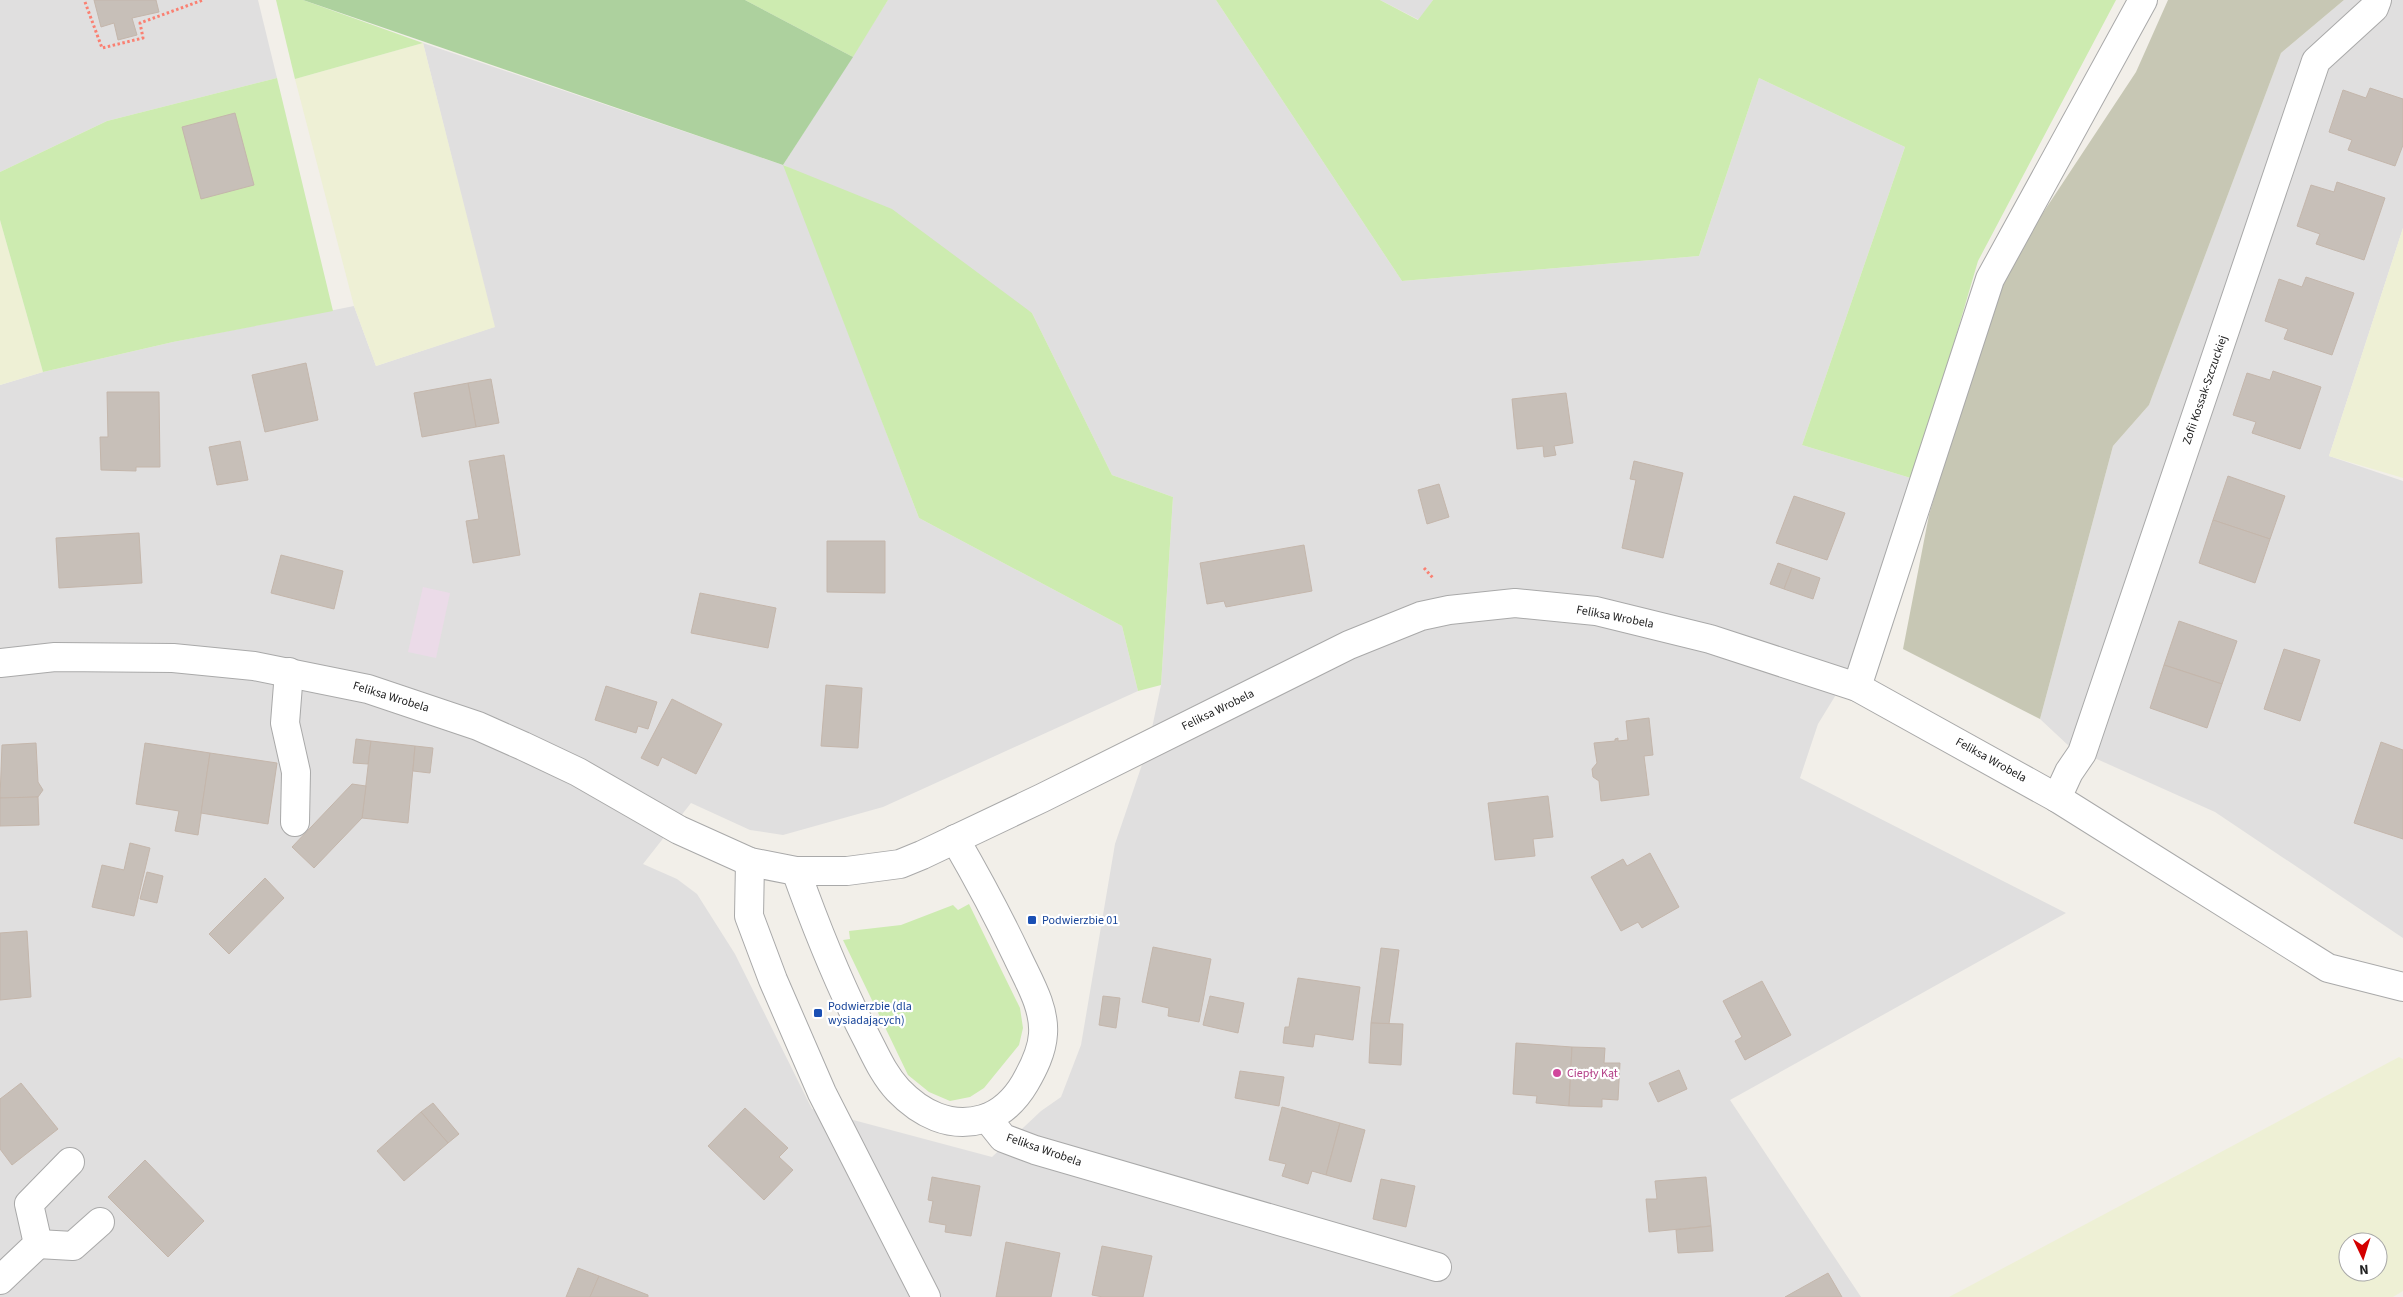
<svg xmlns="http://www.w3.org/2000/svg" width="2403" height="1297" viewBox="0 0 2403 1297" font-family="'Source Sans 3',sans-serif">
  <rect width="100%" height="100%" fill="#f2efe9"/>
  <g fill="#e0dfdf" fill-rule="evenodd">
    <polygon points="0,0 258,0 277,78 107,121 0,172"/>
    <path d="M888,0H1216L1402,281L1699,256L1759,78L1905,147L1802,445L1914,479L1856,662L1818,724L1800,778L2066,913L1730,1100L1861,1297H0V385L43,372L173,342L354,306L376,366L494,327L423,43L783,165ZM784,165L1032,313L1112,475L1173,497L1161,685L1148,747L1115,844L1081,1045L1061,1097L1041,1111L992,1157L812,1109L735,954L697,894L677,879L643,864L691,803L750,830L783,835L883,807L1138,691L1122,626L919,518Z"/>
    <polygon points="1380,0 1433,0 1419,20"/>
    <polygon points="2344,0 2403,0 2403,228 2329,456 2403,481 2403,938 2215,812 2070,747 2040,719 2113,446 2149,405 2281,53"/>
  </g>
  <polygon fill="#ebdbe8" points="423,587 450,593 436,658 408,652"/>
  <polygon fill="#c7c7b4" points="2168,0 2344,0 2281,53 2149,405 2113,446 2040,719 1903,649 1929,515 1988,314 2031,231 2136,72"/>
  <g fill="#eef0d5" fill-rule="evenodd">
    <polygon points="423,43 495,327 376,366 354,306 295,79"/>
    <polygon points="0,220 43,372 0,385"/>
    <polygon points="2403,228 2403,478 2329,456"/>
    <path d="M2399,1057L2403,1059V1291L2393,1297H1949ZM2348,1242H2378V1272H2348Z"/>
  </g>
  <g fill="#cdebb0">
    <polygon points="276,0 303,0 423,43 295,79"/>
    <polygon points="745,0 888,0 853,57"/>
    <polygon points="1216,0 1380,0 1418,20 1433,0 2116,0 1978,261 1914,479 1802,445 1905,147 1759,78 1699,256 1402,281"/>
    <polygon points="277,78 333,311 173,342 43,372 0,220 0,172 107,121"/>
    <polygon points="783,165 892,209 1032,313 1112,475 1173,497 1161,685 1138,691 1122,626 919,518"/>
    <polygon points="969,904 1020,1008 1023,1028 1019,1045 984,1088 970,1097 950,1101 929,1092 908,1075 843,940 850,939 849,931 901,925 953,905 958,910"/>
  </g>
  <polygon fill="#add19e" points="303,0 745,0 853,57 783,165"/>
  <g fill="#c7bfb8" stroke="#c4b6ab">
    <polygon points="94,0 156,0 159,12 132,18 137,35 118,40 114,23 101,27"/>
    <polygon points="2370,88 2403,99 2403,145 2395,166 2348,150 2352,140 2329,132 2343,90 2366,98"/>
    <polygon points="235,113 254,185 201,199 182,127"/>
    <polygon points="2337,182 2385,198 2364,260 2316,244 2320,234 2297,226 2311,185 2334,192"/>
    <polygon points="2306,277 2354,293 2332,355 2284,339 2288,329 2265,321 2279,279 2302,287"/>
    <polygon points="306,363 318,420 265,432 252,375"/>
    <polygon points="2273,371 2321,387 2300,449 2252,433 2256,422 2233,415 2247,373 2270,380"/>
    <polygon points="491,379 499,423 476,427 468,383"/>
    <polygon points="468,383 476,427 422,437 414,393"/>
    <polygon points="107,392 159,392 160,467 136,467 136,471 101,470 100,437 108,437"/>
    <polygon points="1566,393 1573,443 1554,446 1556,455 1544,457 1543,446 1517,449 1512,399"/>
    <polygon points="240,441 248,480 217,485 209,447"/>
    <polygon points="504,455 520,555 473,563 466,521 479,519 469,461"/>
    <polygon points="1634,461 1683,473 1663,558 1622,548 1636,480 1630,479"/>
    <polygon points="2228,476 2285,496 2270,539 2213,520"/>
    <polygon points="1439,484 1449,517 1427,524 1418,490"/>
    <polygon points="1794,496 1845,513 1827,560 1776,543"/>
    <polygon points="2213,520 2270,539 2255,583 2199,563"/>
    <polygon points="139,533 142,583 59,588 56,538"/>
    <polygon points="827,541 885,541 885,593 827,592"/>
    <polygon points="1304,545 1312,591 1226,607 1224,601 1207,604 1200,563"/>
    <polygon points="281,555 343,571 334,609 271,593"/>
    <polygon points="1778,563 1792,568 1784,589 1770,584"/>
    <polygon points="1792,568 1820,578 1813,599 1784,589"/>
    <polygon points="700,593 776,608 768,648 691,633"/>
    <polygon points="2179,621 2237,641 2222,684 2164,665"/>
    <polygon points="2284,649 2320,660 2300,721 2264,709"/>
    <polygon points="2164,665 2222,684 2207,728 2150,708"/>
    <polygon points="826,685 862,688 858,748 821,746"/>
    <polygon points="606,686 657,702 648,729 638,726 636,733 595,720"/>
    <polygon points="672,699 722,724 696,774 662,757 658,766 641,758"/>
    <polygon points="1649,718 1653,755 1644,756 1649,795 1601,801 1599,781 1593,777 1592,769 1597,763 1594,743 1615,741 1615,739 1618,738 1618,741 1628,740 1626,721"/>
    <polygon points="356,739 371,741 368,764 353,763"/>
    <polygon points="371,741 415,746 408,823 362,818"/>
    <polygon points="2381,742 2403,750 2403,839 2354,823"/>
    <polygon points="36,743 38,782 43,790 38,797 0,798 2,745"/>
    <polygon points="145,743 210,753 198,835 175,831 179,811 136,804"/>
    <polygon points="415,746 433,748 430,773 413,771"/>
    <polygon points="210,753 277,763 268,824 201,813"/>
    <polygon points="352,784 366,786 362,818 314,868 292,847"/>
    <polygon points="1548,796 1553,837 1533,839 1535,856 1495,860 1488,803"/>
    <polygon points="38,797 39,825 0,826 0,798"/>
    <polygon points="130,843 150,848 134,916 92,907 102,865 124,870"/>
    <polygon points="1650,853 1679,907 1642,928 1638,922 1621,931 1591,877 1623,859 1627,866"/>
    <polygon points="147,872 163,876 157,903 140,899"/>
    <polygon points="265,878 284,898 229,954 209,934"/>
    <polygon points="27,931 31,997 0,1000 0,933"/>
    <polygon points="1153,947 1211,959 1199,1022 1168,1016 1169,1008 1142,1002"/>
    <polygon points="1381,948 1399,950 1389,1024 1371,1023"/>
    <polygon points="1298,978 1360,987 1353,1040 1315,1034 1313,1047 1283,1043 1285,1027 1289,1027"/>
    <polygon points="1762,981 1791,1035 1745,1060 1735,1041 1742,1037 1723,1001"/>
    <polygon points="1103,996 1120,998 1116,1028 1099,1025"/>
    <polygon points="1210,996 1244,1003 1238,1033 1203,1025"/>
    <polygon points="1371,1023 1403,1024 1401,1065 1369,1063"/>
    <polygon points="1516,1043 1572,1047 1569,1106 1536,1103 1537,1096 1513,1094"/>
    <polygon points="1572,1047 1605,1048 1604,1063 1620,1063 1618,1100 1602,1099 1602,1107 1569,1106"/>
    <polygon points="1679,1070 1687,1089 1658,1102 1649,1083"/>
    <polygon points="1240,1071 1284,1077 1279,1106 1235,1098"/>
    <polygon points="21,1083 58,1129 12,1165 0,1149 0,1099"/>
    <polygon points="433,1103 459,1134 448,1143 421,1112"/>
    <polygon points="1282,1107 1340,1123 1326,1175 1312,1171 1308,1184 1282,1176 1286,1164 1269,1160"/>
    <polygon points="745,1108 788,1148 779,1157 793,1170 764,1200 708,1146"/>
    <polygon points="421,1112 448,1143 404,1181 377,1151"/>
    <polygon points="1340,1123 1365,1130 1351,1182 1326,1175"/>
    <polygon points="145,1160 204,1221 168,1257 108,1197"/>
    <polygon points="932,1177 980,1186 971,1236 945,1232 946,1225 929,1222 933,1201 928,1200"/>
    <polygon points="1706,1177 1711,1226 1649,1232 1646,1199 1657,1199 1655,1181"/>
    <polygon points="1381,1179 1415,1186 1406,1227 1373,1219"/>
    <polygon points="1711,1226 1713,1251 1678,1253 1676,1230"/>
    <polygon points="1006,1242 1060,1253 1051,1297 996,1297"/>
    <polygon points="1102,1246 1152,1256 1143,1297 1103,1297 1092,1295"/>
    <polygon points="578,1268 599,1276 590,1297 566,1297"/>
    <polygon points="1828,1273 1842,1297 1785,1297"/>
    <polygon points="599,1276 648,1295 648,1297 590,1297"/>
  </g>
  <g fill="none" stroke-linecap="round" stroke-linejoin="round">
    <defs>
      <g id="minor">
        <polyline points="0,663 55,657 173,658 254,666 368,689 478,726 523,746 578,772 679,830 750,862 796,871 847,871 900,864 922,855 1042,798 1349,645 1421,616 1449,610 1515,603 1596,611 1710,639 1857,687 2057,798 2328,968 2403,987"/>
        <polyline points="289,672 285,723 296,772 295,822"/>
        <polyline points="1857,687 1990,279 2143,0"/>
        <polyline points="2057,798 2069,772 2082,753 2316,61 2374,8 2377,0"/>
        <polyline points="750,862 749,916 773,980 822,1093 926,1297"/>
        <path d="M796,871C816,927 838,982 865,1035C875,1054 883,1074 898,1090C920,1113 950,1129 983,1119C1002,1113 1015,1100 1025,1083C1033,1069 1042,1052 1043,1034C1045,1007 1028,980 1017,956C998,916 977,877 955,839"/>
        <polyline points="987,1118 1003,1138 1035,1150 1437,1267"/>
        <polyline points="38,1244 73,1246 100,1222"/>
        <polyline points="0,1280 38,1244 29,1204 70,1162"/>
      </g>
    </defs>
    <use href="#minor" stroke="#a9a9a9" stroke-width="30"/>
    <g stroke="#fa8072" stroke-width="3" stroke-dasharray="2.5 2.5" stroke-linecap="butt">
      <polyline points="85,2 102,48 143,38 140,23 203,0"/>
      <polyline points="1424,568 1433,578"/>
    </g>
    <use href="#minor" stroke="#fff" stroke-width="28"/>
  </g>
  <g fill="#1a4fb4" stroke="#fff" stroke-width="2">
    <rect x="1027" y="915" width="10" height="10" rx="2.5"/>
    <rect x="813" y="1008" width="10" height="10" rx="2.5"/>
  </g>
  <circle fill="#d1479c" stroke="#fff" stroke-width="2" cx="1557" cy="1073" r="5"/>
  <g text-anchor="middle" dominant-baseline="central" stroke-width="4.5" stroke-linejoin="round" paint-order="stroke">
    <g font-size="12" fill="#222" stroke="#fff">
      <text transform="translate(2205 390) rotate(-71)">Zofii Kossak-Szczuckiej</text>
      <text transform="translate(1615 617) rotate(11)">Feliksa Wrobela</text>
      <text transform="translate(391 697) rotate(17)">Feliksa Wrobela</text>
      <text transform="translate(1218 710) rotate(-26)">Feliksa Wrobela</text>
      <text transform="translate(1991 760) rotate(29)">Feliksa Wrobela</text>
      <text transform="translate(1044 1150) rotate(19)">Feliksa Wrobela</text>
    </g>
    <g font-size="12" fill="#164399" stroke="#fff" text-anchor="start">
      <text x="1042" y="920">Podwierzbie 01</text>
      <text x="828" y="1006">Podwierzbie (dla<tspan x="828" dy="14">wysiadających)</tspan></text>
    </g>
    <g font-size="12" fill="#b23c85" stroke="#fff" text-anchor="start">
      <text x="1567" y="1073">Ciepły Kąt</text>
    </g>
  </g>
  <g transform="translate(2363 1257) rotate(176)"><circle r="24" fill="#ffffff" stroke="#a7a7a7"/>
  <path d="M0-4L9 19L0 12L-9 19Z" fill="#d40000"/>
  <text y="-8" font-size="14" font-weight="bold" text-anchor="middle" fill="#222222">N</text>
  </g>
</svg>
